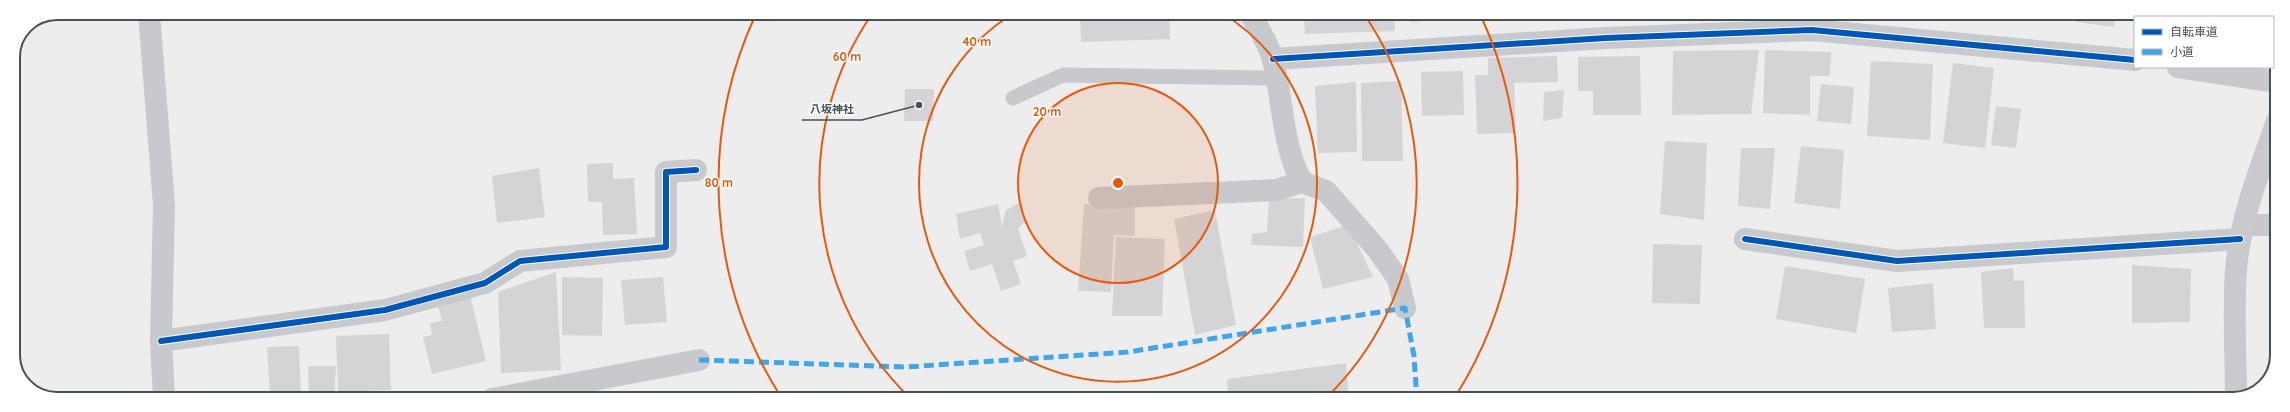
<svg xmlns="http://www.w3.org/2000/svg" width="2290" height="412" viewBox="0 0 2290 412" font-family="Quicksand,'Noto Sans JP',sans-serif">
  <rect width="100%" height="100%" fill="#eeeded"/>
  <g fill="#d4d4d6">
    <polygon points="1080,13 1169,13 1170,39 1081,42"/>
    <polygon points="1304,13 1394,13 1395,31 1305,34"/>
    <polygon points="1410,13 1458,13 1459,18 1410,22"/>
    <polygon points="1853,13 1900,13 1900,17"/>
    <polygon points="2077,13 2116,13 2114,27 2076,22"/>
    <polygon points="1759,50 1751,114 1672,115 1673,51"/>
    <polygon points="1765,50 1831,52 1830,76 1810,76 1810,115 1763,113"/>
    <polygon points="1557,56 1558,82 1514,83 1516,133 1477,134 1475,75 1488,75 1488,58"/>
    <polygon points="1640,56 1641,115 1593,115 1593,91 1578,91 1578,57"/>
    <polygon points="1871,61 1933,64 1930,140 1867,136"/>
    <polygon points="1953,63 1994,68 1985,148 1943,143"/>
    <polygon points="1463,71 1464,115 1422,116 1421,72"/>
    <polygon points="1401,81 1403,161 1362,161 1361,83"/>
    <polygon points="1356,82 1357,152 1318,153 1315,86"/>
    <polygon points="1821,84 1854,87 1851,124 1817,121"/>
    <polygon points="905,89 934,89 933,121 904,121"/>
    <polygon points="1564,90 1562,118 1543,121 1544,92"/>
    <polygon points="1996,106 2021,109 2016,148 1991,145"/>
    <polygon points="1665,141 1707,143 1704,220 1660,214"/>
    <polygon points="1801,146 1844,150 1840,209 1794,203"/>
    <polygon points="1741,148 1775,148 1770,209 1738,206"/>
    <polygon points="613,163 613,179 634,178 637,234 603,235 602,202 588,202 587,164"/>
    <polygon points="539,168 545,217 497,223 492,176"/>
    <polygon points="1305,198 1303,247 1251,245 1252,234 1267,232 1269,199"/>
    <polygon points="1022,201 1025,222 1018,228 1027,256 1013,261 1021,284 1001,291 992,264 970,271 964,251 984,245 980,233 960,239 956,214 998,204 1002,226 1006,210"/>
    <polygon points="1084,204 1135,207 1135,236 1114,235 1111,292 1078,291"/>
    <polygon points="1215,210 1236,325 1195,335 1174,219"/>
    <polygon points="1348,225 1373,277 1323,289 1310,237"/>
    <polygon points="1116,237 1165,239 1162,316 1112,316"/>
    <polygon points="1653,244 1702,245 1700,304 1652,303"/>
    <polygon points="2274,246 2277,246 2277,283 2275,283"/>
    <polygon points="2132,265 2191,269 2190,322 2132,323"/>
    <polygon points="1785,266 1865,279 1856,333 1776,319"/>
    <polygon points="2013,268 2014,281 2024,280 2025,328 1984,328 1981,272"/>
    <polygon points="556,272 561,370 501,373 498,292"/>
    <polygon points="562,277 603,278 602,336 562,335"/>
    <polygon points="663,277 667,322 625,325 621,280"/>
    <polygon points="1933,283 1936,329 1892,332 1888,288"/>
    <polygon points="470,295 486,361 432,374 423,337 432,335 430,323 442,321 437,303"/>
    <polygon points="389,334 391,390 338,392 336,336"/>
    <polygon points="299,346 301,395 270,396 267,347"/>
    <polygon points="1346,363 1349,399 1228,399 1227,379"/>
    <polygon points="308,366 336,366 334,394 309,395"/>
  </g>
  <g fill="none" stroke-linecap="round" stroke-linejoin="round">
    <polyline stroke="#c7c9cc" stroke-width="15" points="1013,98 1063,75 1276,78"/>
    <g stroke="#c7c9cc" stroke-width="22">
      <polyline points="149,13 164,205 161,341 164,399"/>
      <path d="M1250,13C1258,28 1269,44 1273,60C1283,100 1282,146 1302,182L1326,191L1377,249L1398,279L1405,308"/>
      <polyline points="1273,59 1606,38 1812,30 2135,60"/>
      <polyline points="2178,67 2277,82"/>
      <polyline points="1099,198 1276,190 1302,182"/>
      <polyline points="2244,225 2277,225"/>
      <polyline points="1745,239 1897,261 2240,239"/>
      <polyline points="161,341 385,310 485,283 520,261 666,247 666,172 696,170"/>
      <polyline points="492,399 699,360"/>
    </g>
    <path stroke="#c8cacd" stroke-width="22" d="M2236,398C2236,356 2233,312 2236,270C2240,219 2260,169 2277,121"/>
    <polyline stroke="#3fa5ed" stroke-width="5" stroke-dasharray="10 5" stroke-linecap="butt" points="699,360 906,367 1128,352 1405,308 1414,356 1417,399"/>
    <defs>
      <g id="cycleway">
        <polyline points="1273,59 1606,38 1812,30 2135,60"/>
        <polyline points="1745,239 1897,261 2240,239"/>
        <polyline points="161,341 385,310 485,283 520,261 666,247 666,172 696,170"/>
      </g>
    </defs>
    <use href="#cycleway" stroke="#fff" stroke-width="8"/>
    <use href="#cycleway" stroke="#0057b8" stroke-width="6"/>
  </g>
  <circle cx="1118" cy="183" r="100" fill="#e8590c" fill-opacity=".12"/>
  <g fill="none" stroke="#e8590c" stroke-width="2">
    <circle cx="1118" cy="183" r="100"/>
    <path d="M1222 13A199 199 0 1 1 1014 13"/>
    <path d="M910 398A299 299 0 0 1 872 14M1364 14A299 299 0 0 1 1326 398"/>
    <path d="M781 397A399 399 0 0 1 756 14M1480 14A399 399 0 0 1 1455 397"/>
  </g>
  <path d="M0 0H2290V412H0ZM57 20H2233A37 37 0 0 1 2270 57V355A37 37 0 0 1 2233 392H57A37 37 0 0 1 20 355V57A37 37 0 0 1 57 20Z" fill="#fff" fill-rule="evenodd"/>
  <path fill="none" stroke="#455059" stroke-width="2" d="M57 20H2233A37 37 0 0 1 2270 57V355A37 37 0 0 1 2233 392H57A37 37 0 0 1 20 355V57A37 37 0 0 1 57 20Z"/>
  <circle cx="1118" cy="183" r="6" fill="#e8590c" stroke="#fff" stroke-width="2"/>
  <g font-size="12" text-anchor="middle" font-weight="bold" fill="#e8590c" stroke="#fff" stroke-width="3" stroke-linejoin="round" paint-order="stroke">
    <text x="977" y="46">40 m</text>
    <text x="847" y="61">60 m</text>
    <text x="1047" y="116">20 m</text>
    <text x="719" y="187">80 m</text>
  </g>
  <path fill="none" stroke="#455059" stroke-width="1.5" d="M919 105L862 120H802"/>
  <circle fill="#455059" stroke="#fff" stroke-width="1.5" cx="919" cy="105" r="4"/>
  <g font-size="11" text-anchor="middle" font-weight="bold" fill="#455059" stroke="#fff" stroke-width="3" stroke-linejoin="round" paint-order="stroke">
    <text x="832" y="113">八坂神社</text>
  </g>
  <rect x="2134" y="16" width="140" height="52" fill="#ffffff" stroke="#b5b9bd"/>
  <rect x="2142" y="29" width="20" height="6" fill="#0057b8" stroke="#b5b9bd"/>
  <text x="2170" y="36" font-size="12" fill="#455059">自転車道</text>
  <rect x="2142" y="49" width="20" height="6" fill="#3fa5ed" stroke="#b5b9bd"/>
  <text x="2170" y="56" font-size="12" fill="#455059">小道</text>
</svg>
